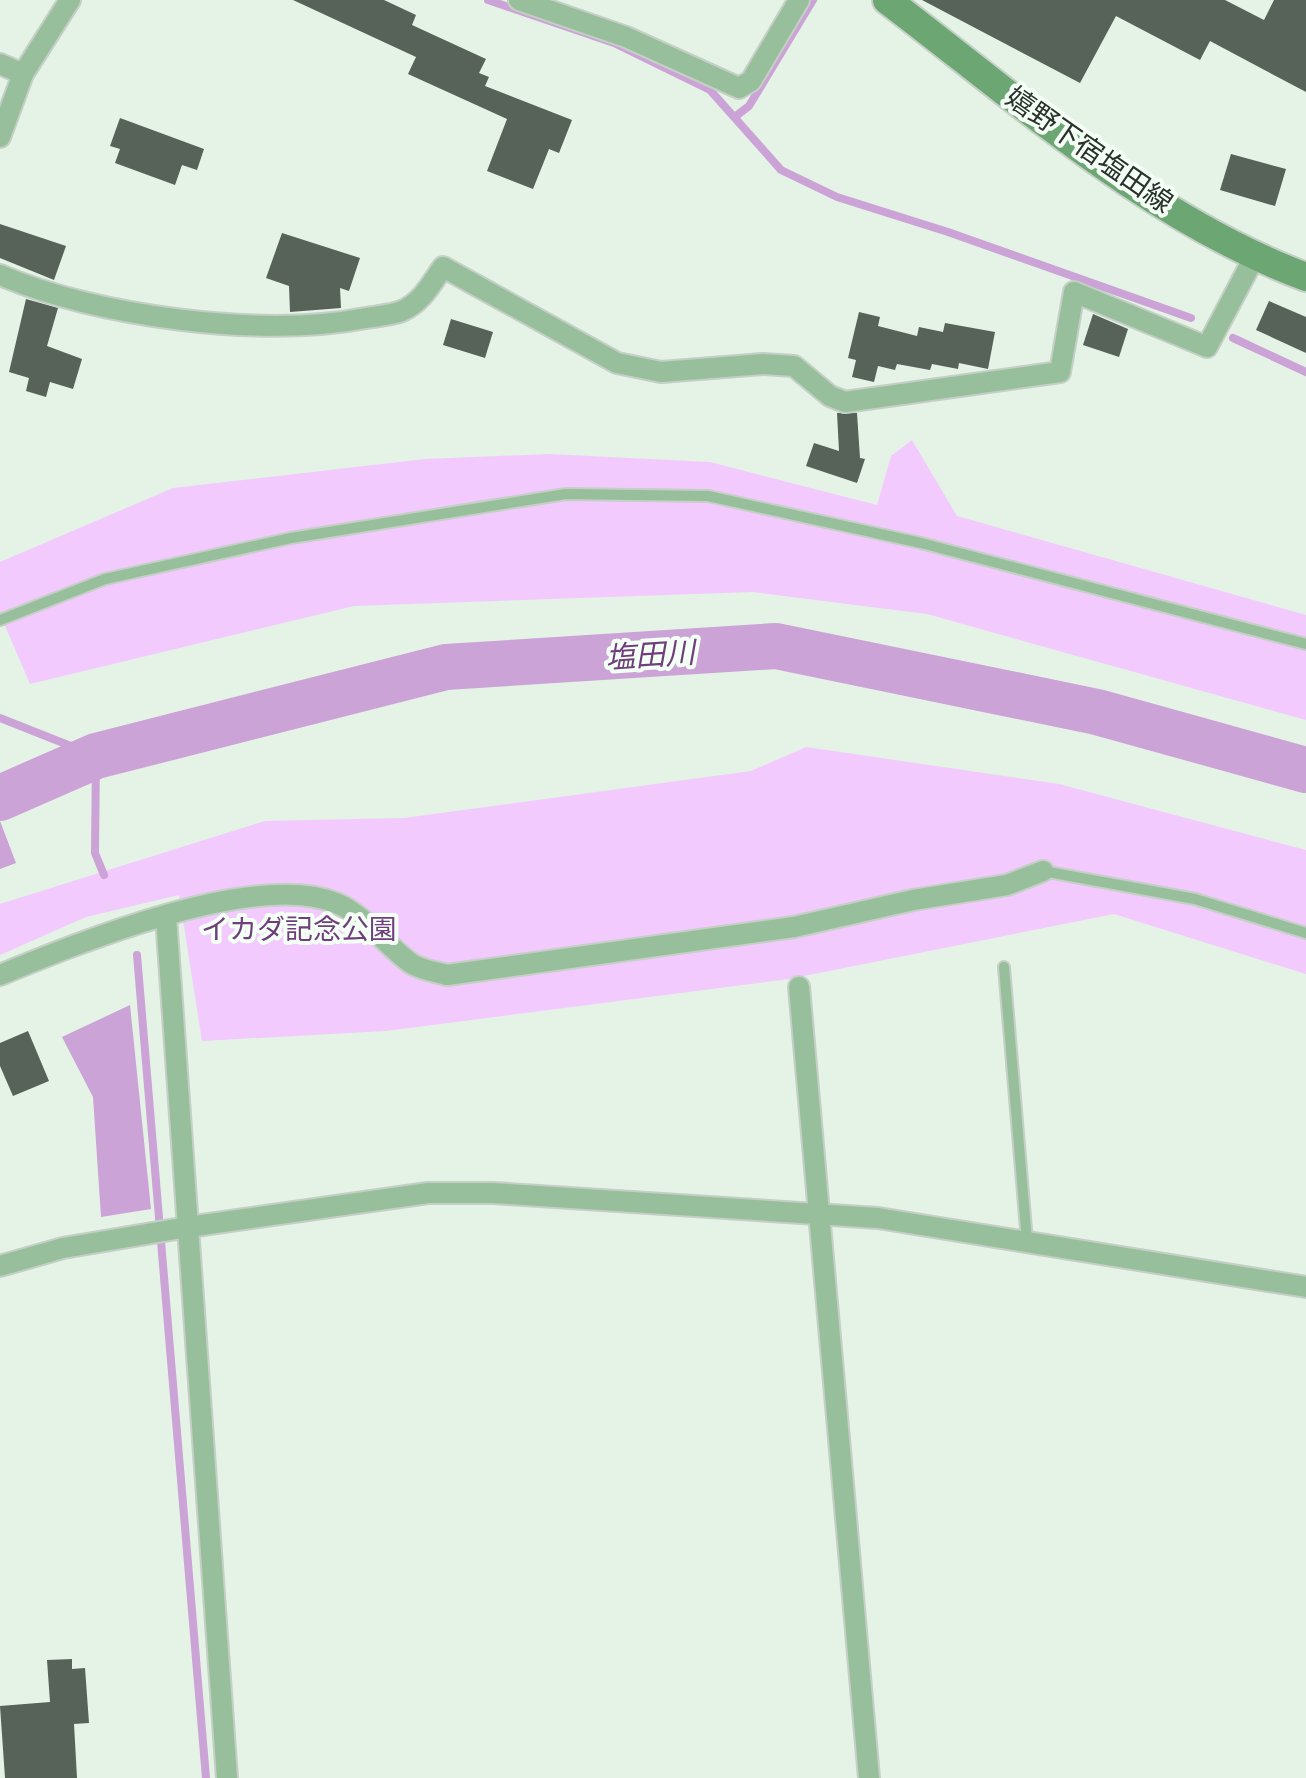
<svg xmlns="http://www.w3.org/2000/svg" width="1306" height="1778" viewBox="0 0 1306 1778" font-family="'PT Sans','Noto Sans JP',sans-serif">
  <rect width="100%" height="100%" fill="#e5f2e6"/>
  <g fill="#f3cafe">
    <polygon points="912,440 957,516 1306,615 1306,720 927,614 753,592 354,606 30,684 0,614 0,562 173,488 425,459 550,454 710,462 877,505 891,456"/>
    <polygon points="806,747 1059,784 1306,850 1306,974 1114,914 789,979 386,1031 202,1041 179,895 86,917 0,955 0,904 265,821 404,818 751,771"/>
  </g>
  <g fill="#cba3d6">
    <polygon points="0,821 16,863 0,869"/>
    <polygon points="130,1005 151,1209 101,1217 93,1097 62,1037"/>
  </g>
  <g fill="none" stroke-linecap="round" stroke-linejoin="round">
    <g stroke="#cba3d6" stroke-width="8">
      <polyline points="488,0 614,43 710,90 781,170 837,197 948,232 1191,318"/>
      <polyline points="736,116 749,106 813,0"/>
      <polyline points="1233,338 1306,372"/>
      <polyline points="0,718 96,756 95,853 104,875"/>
      <polyline points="137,955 206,1778"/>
    </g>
    <polyline stroke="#cba3d6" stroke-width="46" points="0,798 96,756 446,667 776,646 1097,712 1306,770"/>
  </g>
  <g fill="#576258">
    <polygon points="293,0 384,0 416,15 412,25 486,59 479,73 489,77 485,86 572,120 559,153 549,149 533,189 487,171 507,119 408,74 416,57"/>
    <polygon points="922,0 1225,0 1264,20 1274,0 1306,0 1306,92 1210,41 1200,60 1116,16 1080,83"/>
    <polygon points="120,118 204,149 197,170 182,165 175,185 115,163 120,149 110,146"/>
    <polygon points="1231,154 1286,169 1275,206 1220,190"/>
    <polygon points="0,224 66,246 54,280 0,258"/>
    <polygon points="282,233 360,258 349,291 340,288 341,308 290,312 289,286 266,278"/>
    <polygon points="26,299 58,308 47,346 82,359 73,389 50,382 46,397 26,391 29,378 9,372"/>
    <polygon points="1269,301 1306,317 1306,353 1256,330"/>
    <polygon points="859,312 880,317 878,326 917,336 919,327 943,332 945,323 995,332 988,369 959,363 958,369 932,364 930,370 897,364 895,370 878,366 874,382 852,377 856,360 848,358"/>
    <polygon points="1093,314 1128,329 1119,357 1083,345"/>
    <polygon points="451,319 493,332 485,358 443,345"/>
    <polygon points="837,413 857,413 860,458 865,459 857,483 806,466 814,443 839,451"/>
    <polygon points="28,1031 49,1081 13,1096 0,1066 0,1043"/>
    <polygon points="72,1659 72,1669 85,1668 89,1723 74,1724 77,1778 5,1778 0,1706 50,1702 47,1660"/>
  </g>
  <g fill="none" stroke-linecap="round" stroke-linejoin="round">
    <defs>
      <g id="service">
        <polyline points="0,620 105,579 291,538 566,494 708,496 921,543 1306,644"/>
        <polyline points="1043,871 1195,899 1306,933"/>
        <polyline points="1004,967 1027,1241"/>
      </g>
      <g id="minor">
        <polyline points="519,0 626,37 739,88 751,81 799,0"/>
        <polyline points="0,64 23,74"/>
        <polyline points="0,137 23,74 70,0"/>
        <path d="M0,275C98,317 262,338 366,318C378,316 392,315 402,311C422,302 431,284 443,267L617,363L661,372L763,364L794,366L830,396L845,402L1060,372L1074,292L1207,347L1256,254"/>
        <polyline points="166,917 227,1778"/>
        <path d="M0,975C78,943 256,870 336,903C364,914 387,947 412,964C422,970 436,972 447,975L794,927L913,900L1007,885L1043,871"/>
        <polyline points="799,987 869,1778"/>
        <polyline points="0,1266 63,1248 188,1227 428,1193 493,1193 878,1218 1306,1287"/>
      </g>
      <path id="secondary" d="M887,0C1019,100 1149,218 1306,277"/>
    </defs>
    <use href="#service" stroke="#c4cfc5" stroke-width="14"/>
    <use href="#minor" stroke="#c4cfc5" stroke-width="24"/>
    <use href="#secondary" stroke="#c4cfc5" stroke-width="32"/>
    <use href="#service" stroke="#98bf9b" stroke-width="10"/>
    <use href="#minor" stroke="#98bf9b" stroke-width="20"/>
    <use href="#secondary" stroke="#6ca672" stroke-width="28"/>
  </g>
  <g text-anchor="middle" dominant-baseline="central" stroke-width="8" stroke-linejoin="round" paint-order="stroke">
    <g font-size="28" fill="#2c312d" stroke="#f4fff5">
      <text transform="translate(1090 149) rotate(35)">嬉野下宿塩田線</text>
    </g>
    <g font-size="28" fill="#703d7d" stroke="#f4fff5">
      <text x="299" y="928">イカダ記念公園</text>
    </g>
    <g font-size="30" font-style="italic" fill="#703e7d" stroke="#f4fff5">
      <text transform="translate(650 654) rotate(-4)">塩田川</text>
    </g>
  </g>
</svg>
